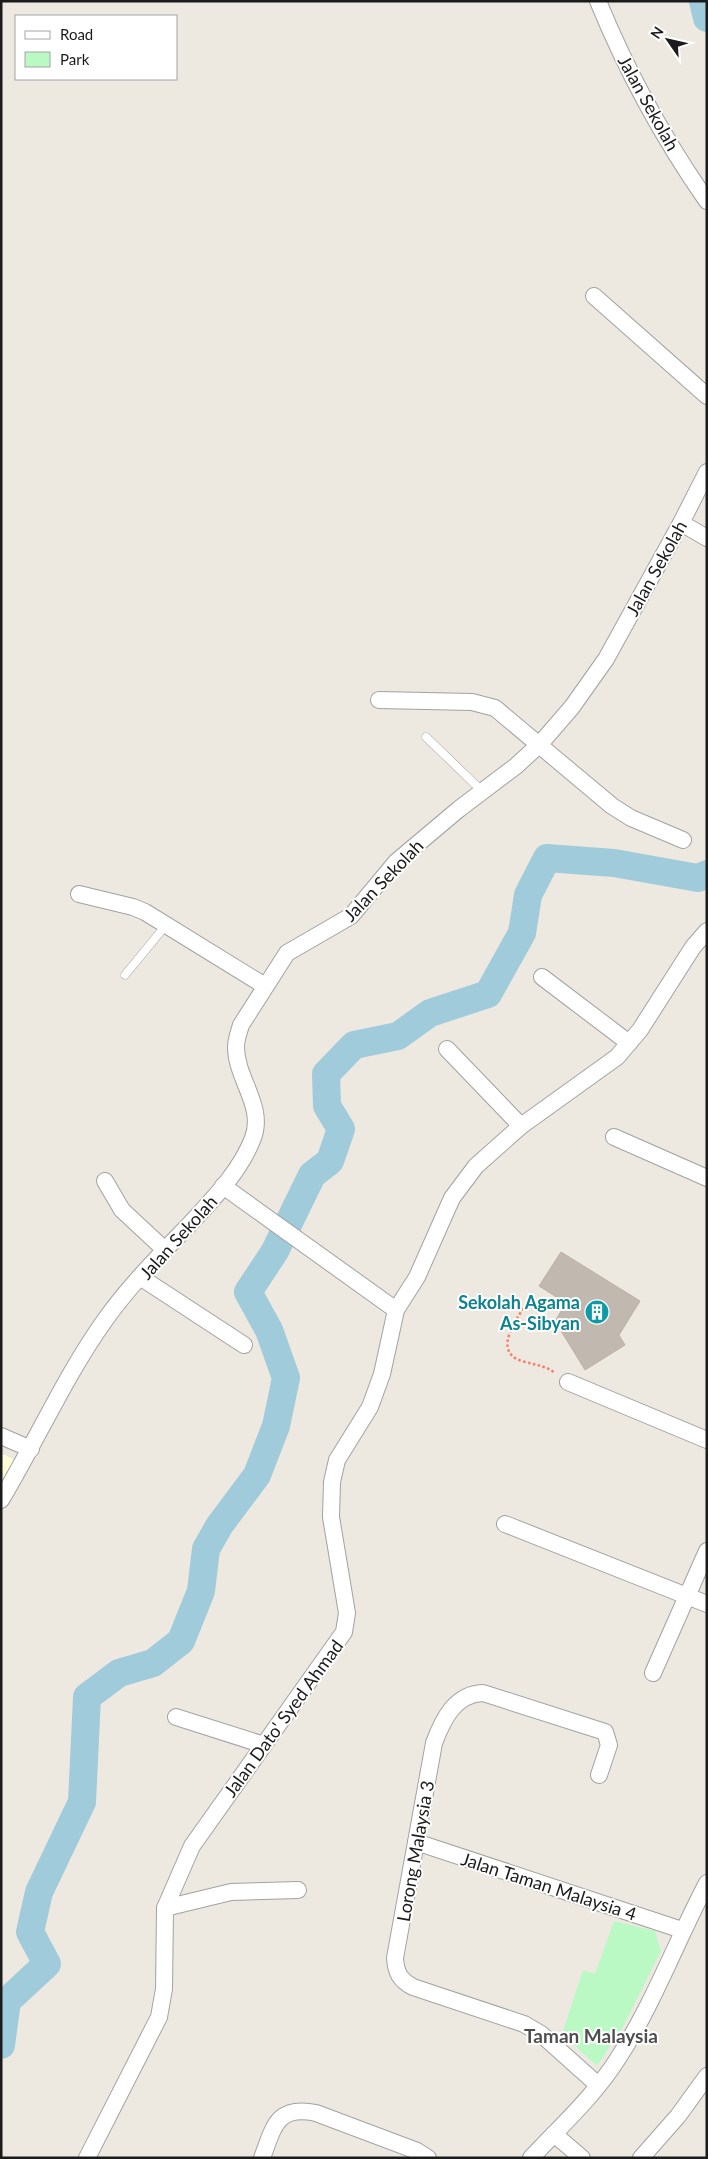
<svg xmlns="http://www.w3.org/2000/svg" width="708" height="2159" viewBox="0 0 708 2159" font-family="Lato,sans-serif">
  <rect width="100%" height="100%" fill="#ede9e0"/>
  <polygon fill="#fdffd7" points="1,1453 19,1462 1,1497"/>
  <polygon fill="#bbf9c4" points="614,1921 655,1931 661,1951 623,2027 597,2066 562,2034 583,1970 595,1974"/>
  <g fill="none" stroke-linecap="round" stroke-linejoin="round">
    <g stroke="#a0cbdb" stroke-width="28">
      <polyline points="703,1 707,18"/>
      <polyline points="1,2045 7,2001 47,1964 30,1932 39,1892 82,1802 87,1697 119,1673 153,1663 181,1641 201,1591 206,1549 219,1526 257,1475 276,1426 286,1378 269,1330 248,1292 275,1251 312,1175 330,1161 341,1129 327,1106 326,1074 354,1045 398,1036 430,1013 488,994 522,933 528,895 547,858 614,863 698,878 707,874"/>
    </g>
  </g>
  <polygon fill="#c1b8b0" stroke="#beb0a3" points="561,1252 640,1301 619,1335 625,1345 585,1370 555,1321 566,1303 539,1286"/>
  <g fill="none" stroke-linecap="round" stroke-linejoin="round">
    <defs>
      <g id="lane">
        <polyline points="426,737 482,791"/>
        <polyline points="125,975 166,925"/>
      </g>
      <g id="street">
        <path d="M598,1C627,72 663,138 707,201"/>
        <polyline points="594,296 707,396"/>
        <polyline points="681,523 707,538"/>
        <polyline points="379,700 472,702 495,708 612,806 631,818 683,840"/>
        <polyline points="79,894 133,907 145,912 265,986"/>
        <polyline points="542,977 629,1043"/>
        <polyline points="447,1049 521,1126"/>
        <polyline points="614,1137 707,1178"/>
        <polyline points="105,1181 122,1210 165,1250"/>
        <polyline points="223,1186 396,1310"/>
        <polyline points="140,1277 244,1345"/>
        <polyline points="568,1382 707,1440"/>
        <polyline points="1,1436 31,1449"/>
        <path d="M1,1500C37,1440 65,1376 105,1320C129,1286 159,1256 188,1226C212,1200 240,1172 253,1138C265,1106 236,1079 236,1047C236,1039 239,1032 241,1025L287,953L351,916L396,862L459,809L516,766L540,744L572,707L606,659L681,523L707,472"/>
        <polyline points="505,1524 707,1604"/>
        <polyline points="653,1673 707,1551"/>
        <polyline points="176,1717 264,1745"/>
        <polyline points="416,1842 682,1930"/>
        <polyline points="165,1908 231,1892 298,1890"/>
        <path d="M598,2085L541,2034L524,2024L413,1987C400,1980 396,1973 395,1958L434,1743C443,1719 455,1694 483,1693L605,1732L609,1745L599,1775"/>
        <polyline points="554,2134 582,2158"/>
        <polyline points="87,2158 159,2017 164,1989 165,1908 192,1846 344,1632 347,1613 331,1517 332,1482 337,1460 370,1407 382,1374 396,1310 417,1277 452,1198 476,1166 521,1126 617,1057 640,1030 693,947 707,931"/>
        <path d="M262,2158C274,2126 277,2105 316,2113L417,2151L428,2158"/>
        <path d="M531,2158C560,2127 594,2096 617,2060C653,2005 676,1942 707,1883"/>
        <polyline points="641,2158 678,2116 707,2076"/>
      </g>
    </defs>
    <use href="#lane" stroke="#a2a2a2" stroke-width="9"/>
    <use href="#street" stroke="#a2a2a2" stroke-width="18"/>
    <path stroke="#f97c65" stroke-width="2.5" stroke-dasharray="2.5 2.5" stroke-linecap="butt" d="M526,1304C516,1320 492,1352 522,1361C534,1365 545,1365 555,1373"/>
    <use href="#lane" stroke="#fff" stroke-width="8"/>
    <use href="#street" stroke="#fff" stroke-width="16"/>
  </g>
  <defs>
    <symbol id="building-disc" viewBox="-11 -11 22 22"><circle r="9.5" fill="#0f9aa8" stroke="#fff"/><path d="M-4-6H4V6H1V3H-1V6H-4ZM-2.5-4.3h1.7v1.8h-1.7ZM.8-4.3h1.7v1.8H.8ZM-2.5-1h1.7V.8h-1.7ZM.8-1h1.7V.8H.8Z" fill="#fff"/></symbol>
  </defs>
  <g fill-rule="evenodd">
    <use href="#building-disc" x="583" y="1298" width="28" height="28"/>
  </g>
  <g text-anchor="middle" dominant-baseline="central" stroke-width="4" stroke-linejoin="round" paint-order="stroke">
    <g font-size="18" fill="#1b1b1b" stroke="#fff">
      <text transform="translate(649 103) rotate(61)">Jalan Sekolah</text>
      <text transform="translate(656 568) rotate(-61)">Jalan Sekolah</text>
      <text transform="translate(383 880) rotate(-46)">Jalan Sekolah</text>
      <text transform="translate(178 1237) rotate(-48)">Jalan Sekolah</text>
      <text transform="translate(283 1718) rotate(-54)">Jalan Dato' Syed Ahmad</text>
      <text transform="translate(415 1851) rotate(-80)">Lorong Malaysia 3</text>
      <text transform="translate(549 1886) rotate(18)">Jalan Taman Malaysia 4</text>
    </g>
    <g font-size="18" font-weight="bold" fill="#0d838f" stroke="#fff" text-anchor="end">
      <text x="580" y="1302">Sekolah Agama<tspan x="580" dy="21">As-Sibyan</tspan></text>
    </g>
    <g font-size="19" font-weight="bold" fill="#4e4e4e" stroke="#fff">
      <text x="591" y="2035">Taman Malaysia</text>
    </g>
  </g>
  <rect width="708" height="2159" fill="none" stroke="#1b1b1b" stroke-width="5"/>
  <rect x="15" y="15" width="162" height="65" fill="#ffffff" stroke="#a4a4a4"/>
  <rect x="25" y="31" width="25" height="8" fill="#ffffff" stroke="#a4a4a4"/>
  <text x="60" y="40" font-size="15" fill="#1b1b1b">Road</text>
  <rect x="25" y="52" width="25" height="15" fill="#bbf9c4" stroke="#a4a4a4"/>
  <text x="60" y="65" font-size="15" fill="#1b1b1b">Park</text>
  <g transform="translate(668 40) rotate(304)" stroke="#ffffff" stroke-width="4" paint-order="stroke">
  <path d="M0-4L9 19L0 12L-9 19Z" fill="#1b1b1b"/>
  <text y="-8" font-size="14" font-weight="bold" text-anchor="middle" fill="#1b1b1b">N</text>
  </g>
</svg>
